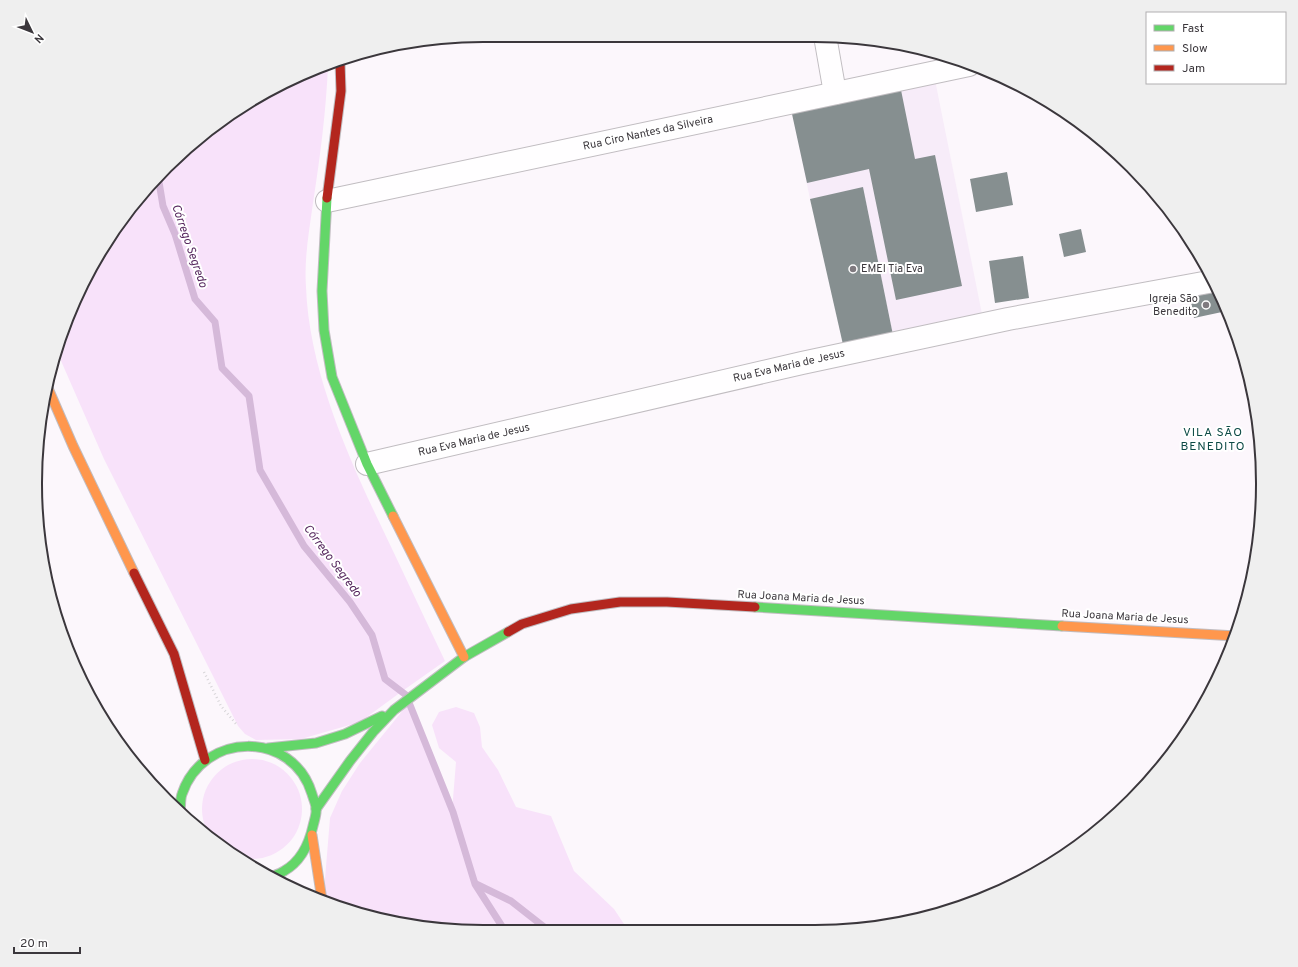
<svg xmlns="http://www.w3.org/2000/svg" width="1298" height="967" viewBox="0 0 1298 967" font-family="Overpass,sans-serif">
  <rect width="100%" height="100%" fill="#fcf7fc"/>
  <polygon fill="#f7ecf9" points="934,75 983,319 894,340 863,188 810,199 791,107"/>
  <g fill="#f8e2fa">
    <path d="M328,66C326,112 320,158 313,203C309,232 304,259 306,287C309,370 348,457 383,530C404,574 424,617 445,661L401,692L360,722L301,739L256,740L245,734L238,726L218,686L104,459L58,354L81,285L146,188L188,146L259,95Z"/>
    <polygon points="408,704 452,811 456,762 439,748 432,725 439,712 456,707 474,713 480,727 482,747 498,770 516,807 551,816 574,871 614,909 628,930 454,931 340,908 328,903 324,891 330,818 342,791 360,763"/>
    <circle cx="252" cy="809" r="50"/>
  </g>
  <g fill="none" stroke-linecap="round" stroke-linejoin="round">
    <g stroke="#d5b9d9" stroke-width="7">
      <polyline points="158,176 163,206 175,234 195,299 215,322 222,368 249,396 260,470 304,546 350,602 372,635 385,679 406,695 453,812 475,884 505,931"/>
      <polyline points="476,884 511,901 548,930"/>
    </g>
  </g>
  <g fill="#868f90">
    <polygon points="901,90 915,159 935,155 962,286 896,300 869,169 807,183 792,114"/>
    <polygon points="1007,172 1013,205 976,212 970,179"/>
    <polygon points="863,187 894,340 844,349 810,199"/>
    <polygon points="1081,229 1086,252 1064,257 1059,234"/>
    <polygon points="1023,256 1029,298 995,303 989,261"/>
    <polygon points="1217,292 1222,312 1194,318 1190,297"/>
  </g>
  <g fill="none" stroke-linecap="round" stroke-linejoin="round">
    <defs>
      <g id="street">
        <polyline points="825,36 835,93"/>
        <polyline points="327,201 969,65"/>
        <polyline points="367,464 802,363 1008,319 1214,281"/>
      </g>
      <g id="fast">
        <polyline points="327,198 322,291 324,330 332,377 367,464 393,516"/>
        <polyline points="755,607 1062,626"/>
        <polyline points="268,748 316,743 345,734 382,716"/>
        <polyline points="316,809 350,761 373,732 394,710 464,657 508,632"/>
        <path d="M180,812C181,806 180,799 182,794C203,731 293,730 312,794C313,798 316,804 316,808C317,814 314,821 313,826C309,844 300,862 284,871C280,874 275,875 270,877"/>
      </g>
      <g id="slow">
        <polyline points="47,386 73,446 134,573"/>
        <polyline points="393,516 464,657"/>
        <polyline points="1062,626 1236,636"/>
        <polyline points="312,835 322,900"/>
      </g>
      <g id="jam">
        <polyline points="327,198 341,91 340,62"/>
        <polyline points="134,573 174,654 205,760"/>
        <polyline points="508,632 522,624 571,609 620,602 667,602 755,607"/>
      </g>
    </defs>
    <use href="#street" stroke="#c1bdc1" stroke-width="24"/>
    <use href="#fast" stroke="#c1bdc1" stroke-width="11"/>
    <use href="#slow" stroke="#c1bdc1" stroke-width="11"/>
    <use href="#jam" stroke="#c1bdc1" stroke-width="11"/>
    <polyline stroke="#d7d5d8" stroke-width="2.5" stroke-dasharray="1 3" stroke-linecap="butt" points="204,672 221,706 237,725"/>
    <use href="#street" stroke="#fffeff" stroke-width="22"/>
    <use href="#fast" stroke="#63d668" stroke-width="9"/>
    <use href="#slow" stroke="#ff974d" stroke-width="9"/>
    <use href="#jam" stroke="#b3261e" stroke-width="9"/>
  </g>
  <g fill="#7f7a7f" stroke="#fff" stroke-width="1.5">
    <circle cx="853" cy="269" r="4"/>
    <circle cx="1206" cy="305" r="4"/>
  </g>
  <g text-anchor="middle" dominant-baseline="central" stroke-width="4" stroke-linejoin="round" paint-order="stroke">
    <g font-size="11" fill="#3b373c" stroke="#fff">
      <text transform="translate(648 133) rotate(-12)">Rua Ciro Nantes da Silveira</text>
      <text transform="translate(789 366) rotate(-13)">Rua Eva Maria de Jesus</text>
      <text transform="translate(474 440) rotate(-13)">Rua Eva Maria de Jesus</text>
      <text transform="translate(801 598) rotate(3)">Rua Joana Maria de Jesus</text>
      <text transform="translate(1125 617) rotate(3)">Rua Joana Maria de Jesus</text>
    </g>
    <g font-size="11" fill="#3b373c" stroke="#fff" text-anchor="start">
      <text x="861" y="269">EMEI Tia Eva</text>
      <text x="1198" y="299" text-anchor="end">Igreja São<tspan x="1198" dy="13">Benedito</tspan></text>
    </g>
    <g font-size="12" font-style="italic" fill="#55265d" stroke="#fff">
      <text transform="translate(189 246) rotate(71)">Córrego Segredo</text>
      <text transform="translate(332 561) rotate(53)">Córrego Segredo</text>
    </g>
    <g font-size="12" letter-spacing="1" fill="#0c4a45" stroke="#fff">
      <text x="1213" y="433">VILA SÃO<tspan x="1213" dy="14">BENEDITO</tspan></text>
    </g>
  </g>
  <path d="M0 0H1298V967H0ZM483 42H815A441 441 0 0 1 1256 483V484A441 441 0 0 1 815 925H483A441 441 0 0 1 42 484V483A441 441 0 0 1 483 42Z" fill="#efefef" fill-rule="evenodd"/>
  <path fill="none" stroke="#3b373c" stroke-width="2" d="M483 42H815A441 441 0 0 1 1256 483V484A441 441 0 0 1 815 925H483A441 441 0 0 1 42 484V483A441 441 0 0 1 483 42Z"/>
  <rect x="1146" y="12" width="140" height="72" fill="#ffffff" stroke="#b1afb1"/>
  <rect x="1154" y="25" width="20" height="6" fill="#63d668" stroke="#b1afb1"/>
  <text x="1182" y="32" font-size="12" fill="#3b373c">Fast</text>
  <rect x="1154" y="45" width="20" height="6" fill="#ff974d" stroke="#b1afb1"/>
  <text x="1182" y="52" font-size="12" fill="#3b373c">Slow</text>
  <rect x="1154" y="65" width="20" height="6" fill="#b3261e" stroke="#b1afb1"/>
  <text x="1182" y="72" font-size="12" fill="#3b373c">Jam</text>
  <g transform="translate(32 32) rotate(133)" stroke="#ffffff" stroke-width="3" paint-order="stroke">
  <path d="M0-3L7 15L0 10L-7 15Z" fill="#3b373c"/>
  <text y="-6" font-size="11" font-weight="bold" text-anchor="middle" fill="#3b373c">N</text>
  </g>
  <path d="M14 947v6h66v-6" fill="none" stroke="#3b373c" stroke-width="2"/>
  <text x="20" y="947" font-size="12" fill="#3b373c" stroke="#ffffff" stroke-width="3" paint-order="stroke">20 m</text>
</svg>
